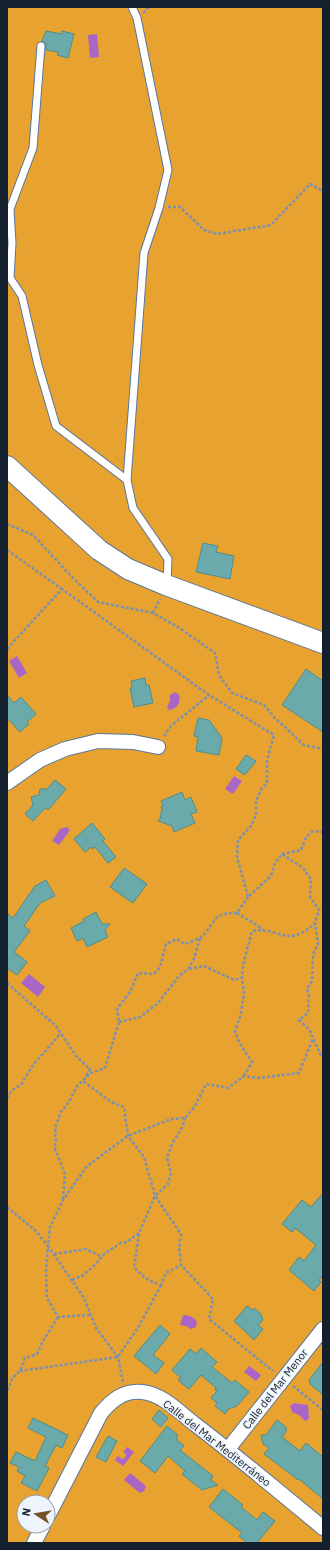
<svg xmlns="http://www.w3.org/2000/svg" width="330" height="1550" viewBox="0 0 330 1550" font-family="'IBM Plex Sans',sans-serif">
  <rect width="100%" height="100%" fill="#b6d5fe"/>
  <path fill="#e7a22f" fill-rule="evenodd" d="M7,7H323V1543H7ZM24,1502H48V1526H24Z"/>
  <g fill="#aa66c7">
    <polygon points="97,34 99,57 90,58 88,35"/>
    <polygon points="17,656 27,673 19,678 9,661"/>
    <path d="M175,692L179,695C181,703 177,709 169,710L167,707L170,701V695Z"/>
    <polygon points="234,776 242,781 233,794 225,789"/>
    <polygon points="67,827 70,830 59,845 52,841 60,829"/>
    <polygon points="29,974 45,987 38,997 21,983"/>
    <path d="M183,1315C189,1315 194,1317 197,1322L196,1327L191,1329L186,1326L180,1325Z"/>
    <polygon points="249,1366 261,1375 256,1381 244,1372"/>
    <polygon points="294,1403 308,1405 309,1419 305,1421 299,1415 292,1412 290,1406"/>
    <polygon points="127,1447 134,1452 123,1466 115,1460 118,1456 122,1459 125,1458 126,1454 123,1452"/>
    <polygon points="130,1473 146,1486 144,1491 140,1493 124,1480"/>
  </g>
  <g fill="#6baaaa" stroke="#4e8e8e">
    <polygon points="46,31 62,34 62,31 74,34 68,58 57,55 58,52 46,50 46,44 42,41"/>
    <polygon points="203,543 218,546 216,552 234,556 230,579 196,572"/>
    <polygon points="306,669 323,681 323,732 282,705"/>
    <polygon points="145,678 146,685 149,685 153,703 134,707 130,689 132,688 131,681"/>
    <polygon points="7,695 14,703 21,697 36,714 27,722 29,724 20,732 7,718"/>
    <polygon points="198,718 209,720 222,738 219,755 196,751 198,737 194,736"/>
    <polygon points="246,755 256,761 245,775 236,769"/>
    <polygon points="55,780 66,789 48,810 45,808 33,821 25,814 33,805 31,797 39,795 40,789 47,789"/>
    <polygon points="182,792 185,800 191,797 197,812 191,814 195,823 174,832 172,826 158,821 161,817 160,816 162,810 161,807 163,806 161,801"/>
    <polygon points="92,823 105,839 103,841 116,857 108,863 95,847 92,849 91,847 85,852 74,839"/>
    <polygon points="124,868 147,884 133,903 110,887"/>
    <polygon points="46,880 55,896 40,903 24,926 30,931 14,952 27,962 17,975 7,968 7,913 13,918 35,886"/>
    <polygon points="96,912 102,924 110,924 105,930 108,937 87,947 83,938 77,941 71,928 84,921 83,919"/>
    <polygon points="323,1193 323,1275 319,1280 321,1282 314,1291 289,1270 299,1257 304,1261 316,1245 295,1228 292,1232 282,1224 302,1200 311,1207"/>
    <polygon points="247,1306 252,1310 254,1308 261,1314 263,1320 258,1325 263,1329 254,1340 234,1321"/>
    <polygon points="160,1325 170,1334 153,1355 164,1363 156,1374 134,1356"/>
    <polygon points="201,1348 217,1362 212,1367 232,1383 235,1380 249,1392 237,1406 228,1409 225,1414 215,1406 217,1403 211,1398 217,1391 215,1390 216,1388 201,1375 189,1389 178,1380 181,1378 172,1370 190,1349 196,1354"/>
    <polygon points="323,1362 323,1395 310,1384 309,1380"/>
    <polygon points="159,1410 168,1418 161,1427 152,1419"/>
    <polygon points="33,1418 68,1435 62,1448 56,1445 45,1466 49,1468 37,1491 21,1483 25,1476 17,1471 19,1467 10,1463 16,1452 35,1461 46,1437 28,1428"/>
    <polygon points="277,1420 286,1427 286,1432 282,1437 300,1451 306,1443 323,1457 323,1499 299,1479 298,1480 293,1476 264,1454 269,1448 263,1444 261,1435 266,1435"/>
    <polygon points="167,1426 177,1434 177,1440 184,1446 180,1450 213,1476 211,1480 218,1485 202,1490 182,1474 185,1471 168,1456 155,1473 140,1461"/>
    <polygon points="108,1436 117,1441 106,1462 96,1457"/>
    <polygon points="223,1489 243,1505 241,1507 257,1520 263,1512 275,1521 257,1543 247,1543 239,1536 242,1533 209,1507"/>
  </g>
  <g fill="none" stroke-linecap="round" stroke-linejoin="round">
    <defs>
      <g id="service">
        <polyline points="132,7 137,18 168,170 159,208 144,253 127,480 133,508 168,559 167,583"/>
        <polyline points="41,46 33,148 10,209 12,243 10,278 22,296 38,365 56,426 127,480"/>
      </g>
      <g id="minor">
        <polyline points="7,783 40,760 65,749 98,741 133,742 158,747"/>
        <polyline points="228,1449 323,1329"/>
        <path d="M48,1516L101,1413C112,1400 124,1390 142,1392C163,1394 180,1413 196,1425C239,1458 281,1493 323,1528"/>
        <polyline points="34,1543 43,1526"/>
      </g>
      <polyline id="secondary" points="7,466 99,550 128,569 166,585 323,643"/>
    </defs>
    <use href="#service" stroke="#5b779b" stroke-width="9"/>
    <use href="#minor" stroke="#5b779b" stroke-width="16"/>
    <use href="#secondary" stroke="#5b779b" stroke-width="22"/>
    <g stroke="#7a91b1" stroke-width="2.5" stroke-dasharray="3 2" stroke-linecap="butt">
      <polyline points="143,13 149,7"/>
      <polyline points="168,207 180,207 204,230 217,234 271,225 310,184 323,191"/>
      <polyline points="7,524 33,535 70,575 98,602 153,613 178,627 215,653 219,675 232,693 264,705 274,717 304,745 323,749"/>
      <polyline points="7,550 62,589"/>
      <polyline points="153,613 160,599"/>
      <polyline points="7,649 62,589 209,695 274,735 267,760 267,784 262,788 256,801 256,815 251,826 238,840 237,857 248,897 271,876 275,863 282,854 303,868 311,879 310,897 319,910 315,923 318,944 313,955 312,981 307,989 309,997 308,1013 299,1020 309,1029 321,1056 323,1054"/>
      <polyline points="164,736 171,726 209,695"/>
      <polyline points="282,854 301,850 306,837 313,831 323,832"/>
      <polyline points="237,913 263,929"/>
      <polyline points="189,969 204,966 234,980 242,978"/>
      <polyline points="7,983 56,1026 76,1056 90,1069 83,1081 111,1102 124,1107 128,1136 144,1157 155,1196 181,1234 179,1247 181,1265 213,1299 209,1319 273,1371"/>
      <polyline points="119,1022 140,1017 157,1004 179,976 188,969 194,959 200,938"/>
      <path d="M244,1076L252,1062L240,1044L235,1032L241,1013L244,993L242,978L243,965L252,931C281,926 286,950 315,923"/>
      <polyline points="7,1098 12,1090 21,1085 33,1065 61,1033"/>
      <path d="M63,1199L65,1174L54,1147L56,1143L55,1128L61,1112L69,1102L77,1086L91,1073L105,1068L119,1022L117,1009L130,992L138,973L154,974L160,967L166,944L177,939L185,944C190,942 196,940 200,938C216,925 210,912 237,913L248,897"/>
      <polyline points="7,1207 36,1231 48,1246 46,1272 47,1298 58,1317 90,1315"/>
      <path d="M139,1234L134,1267C142,1276 148,1281 161,1285L166,1273L181,1265"/>
      <polyline points="54,1254 86,1249 102,1257"/>
      <polyline points="72,1280 82,1276 95,1265 105,1253 121,1243 127,1242 139,1233 155,1196 168,1184 171,1173 167,1158 172,1144 183,1126 185,1118"/>
      <polyline points="20,1371 118,1357 139,1326 161,1285"/>
      <polyline points="123,1382 118,1357 96,1328 84,1298 48,1246 50,1227 63,1200 87,1166 128,1136 171,1119 185,1118 195,1106 206,1084 228,1088 244,1076 258,1078 299,1073 313,1038"/>
      <polyline points="293,1386 323,1410"/>
      <polyline points="7,1390 9,1388 12,1378 20,1371 25,1358 37,1354 43,1341 58,1317"/>
    </g>
    <use href="#service" stroke="#fff" stroke-width="7"/>
    <use href="#minor" stroke="#fff" stroke-width="14"/>
    <use href="#secondary" stroke="#fff" stroke-width="20"/>
  </g>
  <g text-anchor="middle" dominant-baseline="central" stroke-width="3" stroke-linejoin="round" paint-order="stroke">
    <g font-size="11" fill="#15202f" stroke="#eef4fc">
      <text transform="translate(275 1389) rotate(-52)">Calle del Mar Menor</text>
      <text transform="translate(217 1443) rotate(38)">Calle del Mar Mediterráneo</text>
    </g>
  </g>
  <rect width="330" height="1550" fill="none" stroke="#15202f" stroke-width="16"/>
  <g transform="translate(36 1514) rotate(282)"><circle r="19" fill="#eef4fc" stroke="#979faa"/>
  <path d="M0-3L7 15L0 10L-7 15Z" fill="#715327"/>
  <text y="-6" font-size="11" font-weight="bold" text-anchor="middle" fill="#15202f">N</text>
  </g>
</svg>
